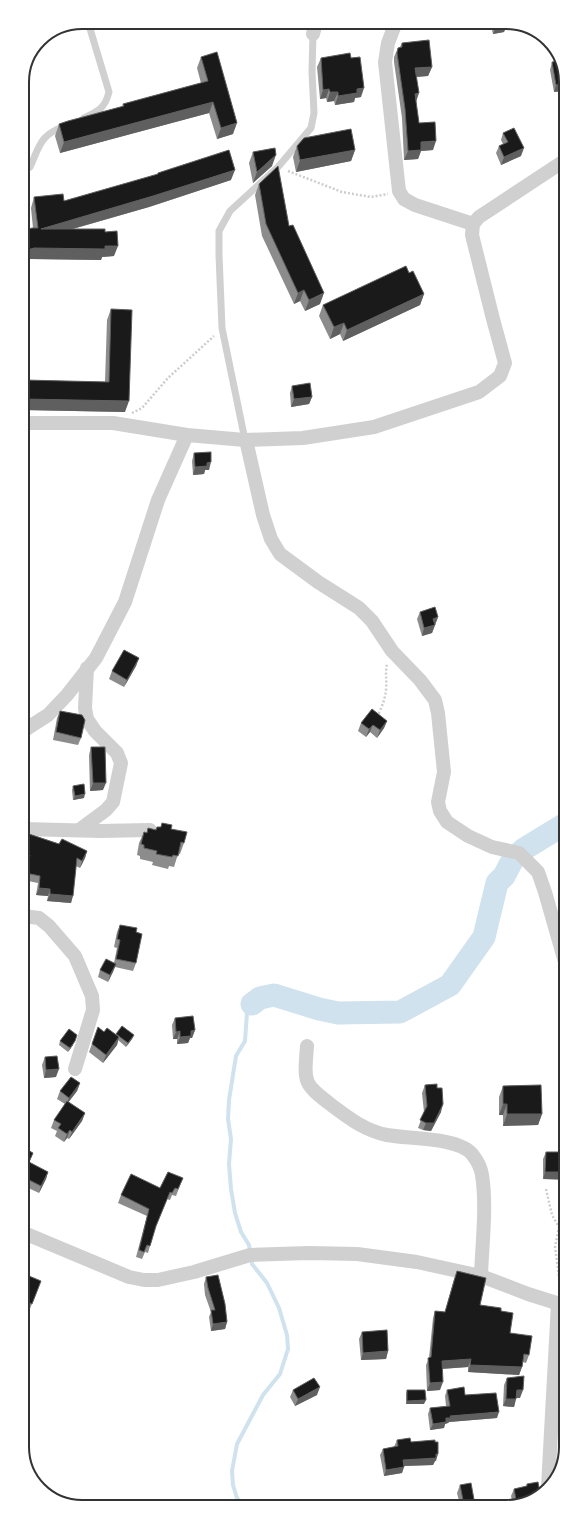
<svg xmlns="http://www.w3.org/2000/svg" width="588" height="1529" viewBox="0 0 588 1529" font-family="Barlow,sans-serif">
  <rect width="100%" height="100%" fill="#fff"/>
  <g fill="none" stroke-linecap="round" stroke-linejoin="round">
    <polyline stroke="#cfe2ee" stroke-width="4" points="243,1506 237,1498 233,1485 232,1471 237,1444 263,1395 280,1374 288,1349 287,1335 279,1308 267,1283 252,1264 249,1245 241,1232 235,1213 231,1189 229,1164 231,1139 228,1119 229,1100 236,1056 245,1041 247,1012 252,1004"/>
    <polyline stroke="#cfe2ee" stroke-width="23" points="252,1004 260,998 274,995 319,1009 338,1013 400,1012 450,985 484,937 497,883 504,876 513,859 524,849 565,824"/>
    <g stroke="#cdcdcd" stroke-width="2.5" stroke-dasharray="2 2" stroke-linecap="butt">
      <polyline points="288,171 342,192 371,197 388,194"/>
      <polyline points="132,413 142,408 168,378 214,336"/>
      <path d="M377,717C381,709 385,700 386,690C387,681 385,673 387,664"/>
      <polyline points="546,1189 552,1215 559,1227 555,1247 561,1291"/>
    </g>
    <g stroke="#d0d0d0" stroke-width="7">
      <path d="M84,118C99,111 105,108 109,92L88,22"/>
      <path d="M30,167C40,145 40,135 65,126"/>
      <polyline points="245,440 222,328 219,255 219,231 230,211 278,167 311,128 314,113 312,72 313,34"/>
    </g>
    <g stroke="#d0d0d0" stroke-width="14">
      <polyline points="396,22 388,43 385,62 399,191 404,199 415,205 473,224"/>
      <polyline points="313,34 316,22"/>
      <polyline points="23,423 113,423 187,435 245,440 303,438 374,427 479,392 500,376 505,363 493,319 472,235 473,224 479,217 564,161"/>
      <polyline points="246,440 263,515 271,539 280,554 318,582 359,608 372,621 392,651 420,680 435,700 438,713 444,772 438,802 440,811 447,822 468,836 492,847 519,853 538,872 545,892 565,962"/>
      <polyline points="23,731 48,715 67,695 96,658 125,602 158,500 187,435"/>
      <polyline points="23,829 100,831 150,830"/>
      <polyline points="79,830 106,810 113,802 121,763 117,753 95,731 87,719 85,708 87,668"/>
      <polyline points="23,916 39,918 49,926 75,956 92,996 93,1010 75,1069"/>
      <path d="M307,1046C304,1085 303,1083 334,1107C350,1119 366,1131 387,1135C408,1139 458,1137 472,1154C476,1159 481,1168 482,1175C487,1207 482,1244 481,1276"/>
      <polyline points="24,1233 129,1277 144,1280 158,1280 194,1272 250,1255 309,1253 357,1254 417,1262 481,1276 528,1294 566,1306"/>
      <polyline points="548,1487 558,1304"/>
    </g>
  </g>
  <g fill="#8c8c8c">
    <polygon points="490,22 507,22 504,32 493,34"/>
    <polygon points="402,43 432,67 428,76 417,77 416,102 419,123 433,150 421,151 418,159 404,160 402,118 394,62 394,57 398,48 400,47"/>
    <polygon points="201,57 233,134 217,139 209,113 60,153 55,136 59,124 122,107 123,104 201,83 197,68"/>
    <polygon points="321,58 351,58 361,97 355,98 354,102 335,105 334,101 327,102 326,98 320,99 317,67"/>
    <polygon points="552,62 564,66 564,96 563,96 562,91 554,92 550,70"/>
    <polygon points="503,133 521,156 501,165 496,153 499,146 503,144 501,140"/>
    <polygon points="297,146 355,150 351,161 296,172 293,157"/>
    <polygon points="253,152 272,166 253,183 249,163"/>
    <polygon points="158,173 231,180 149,207 73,229 105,232 114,256 102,257 101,260 31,259 33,228 31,208 34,197 64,201 157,175"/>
    <polygon points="259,184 289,226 320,304 305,311 300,301 294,304 262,236 255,195"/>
    <polygon points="409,273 424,294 420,305 343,341 340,334 330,339 319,316 323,305"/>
    <polygon points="111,309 125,412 23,410 23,380 105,382 107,320"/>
    <polygon points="292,386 312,397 309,404 291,407 290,393"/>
    <polygon points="194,453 209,470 205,470 204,474 193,475 192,461"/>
    <polygon points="420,612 438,617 432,633 422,636 417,619"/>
    <polygon points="139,658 136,666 124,687 109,679 112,671"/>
    <polygon points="565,685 565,705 558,702"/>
    <polygon points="60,711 81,738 78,745 53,740 57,718"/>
    <polygon points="387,721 384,728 377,738 370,732 366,737 358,731 361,723"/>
    <polygon points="91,747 103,790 90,791 89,755"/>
    <polygon points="73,786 84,798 73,800 72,790"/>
    <polygon points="162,823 171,829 184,843 180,854 178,854 174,867 169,866 168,869 152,865 153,862 140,859 140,856 137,855 139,843 144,832 147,832 148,828 155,830 157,827 161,827"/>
    <polygon points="23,832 59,844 87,851 85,858 80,868 76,866 71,903 47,901 48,896 36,895 38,883 23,880 27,862 23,861"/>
    <polygon points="120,925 136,963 133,971 115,967 108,982 98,977 100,970 114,963 117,948 114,947 117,932"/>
    <polygon points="175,1018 195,1030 192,1038 190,1038 188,1043 177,1044 177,1039 173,1039 172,1025"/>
    <polygon points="98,1027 104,1032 115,1034 116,1034 134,1035 132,1039 126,1047 118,1040 117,1045 103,1063 89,1052"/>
    <polygon points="60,1041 73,1045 68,1052 59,1045"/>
    <polygon points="45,1057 56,1077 44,1078 42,1065"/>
    <polygon points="565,1072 565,1099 560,1099 564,1078"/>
    <polygon points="80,1083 77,1091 68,1103 85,1113 82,1121 69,1139 67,1138 64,1142 55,1136 57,1131 51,1128 54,1120 65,1104 57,1099 60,1091"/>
    <polygon points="425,1085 441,1112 431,1131 423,1130 418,1128 424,1112 422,1093"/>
    <polygon points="503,1086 542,1114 538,1125 503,1126 503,1115 499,1115 499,1097"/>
    <polygon points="24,1148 33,1153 29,1163 48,1172 46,1179 39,1193 24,1186"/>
    <polygon points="546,1152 566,1152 543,1179 543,1159"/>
    <polygon points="183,1178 176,1196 172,1195 170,1200 167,1199 155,1228 148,1253 145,1252 142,1259 136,1257 147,1216 118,1203 121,1195 160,1188"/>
    <polygon points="457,1271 480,1305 501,1311 510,1333 529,1355 526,1363 523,1362 522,1367 519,1375 468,1372 468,1367 442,1369 440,1390 427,1391 426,1365 429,1358 433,1318 435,1311 445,1312 454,1279"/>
    <polygon points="206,1277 227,1322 225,1329 211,1331 209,1317 211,1312 205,1295 204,1284"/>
    <polygon points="38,1289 29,1311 24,1309 24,1290"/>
    <polygon points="362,1332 388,1351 386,1359 361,1360 359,1339"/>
    <polygon points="507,1378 520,1398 516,1398 514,1407 503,1406 504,1385"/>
    <polygon points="293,1390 317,1395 295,1406 290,1397"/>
    <polygon points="407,1390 424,1404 406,1404 406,1394"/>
    <polygon points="447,1390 465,1395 497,1418 449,1422 448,1423 445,1424 444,1428 430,1430 428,1414 430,1408 446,1406 445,1396"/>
    <polygon points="397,1440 411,1442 436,1461 435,1461 433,1465 404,1466 402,1473 384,1476 380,1455 383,1449 394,1447"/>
    <polygon points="527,1484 540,1493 522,1505 513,1505 511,1496 514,1489 526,1486"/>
    <polygon points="460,1485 475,1505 460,1505 457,1493"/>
  </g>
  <g fill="#5f5f5f">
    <polygon points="507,25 504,32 493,34 496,27"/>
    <polygon points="432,67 428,76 412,77 415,68"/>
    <polygon points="564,83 562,91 554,92 556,85"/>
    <polygon points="364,88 361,97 355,98 354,102 335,105 338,96 357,89"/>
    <polygon points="329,89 326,98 320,99 323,90"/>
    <polygon points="330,92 338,92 334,101 327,102"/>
    <polygon points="419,93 416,102 415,94"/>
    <polygon points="213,102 209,113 60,153 64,142"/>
    <polygon points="237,123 233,134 217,139 221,128"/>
    <polygon points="436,141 433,150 421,151 418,159 404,160 408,151 421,142"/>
    <polygon points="524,148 521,156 501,165 504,157"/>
    <polygon points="355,150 351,161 296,172 300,160"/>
    <polygon points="276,155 272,166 253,183 257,172"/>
    <polygon points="235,170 231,180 149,207 37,239 41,229"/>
    <polygon points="105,246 118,246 114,256 102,257 101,260 31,259 22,261 22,252 34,248"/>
    <polygon points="304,290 300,301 294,304 298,293"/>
    <polygon points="324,293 320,304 305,311 309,300"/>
    <polygon points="424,294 420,305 343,341 347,330"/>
    <polygon points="344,323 340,334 330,339 334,327"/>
    <polygon points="312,397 309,404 291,407 294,399"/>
    <polygon points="23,399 129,401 125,412 23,410"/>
    <polygon points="211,462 209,470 205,470 204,474 193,475 195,467 207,463"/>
    <polygon points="438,617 435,625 433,619"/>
    <polygon points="435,625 432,633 422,636 424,628"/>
    <polygon points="139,658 136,666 124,687 127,680"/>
    <polygon points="387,721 384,728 377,738 380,730"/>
    <polygon points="373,725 370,732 366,737 369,729"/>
    <polygon points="93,783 106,783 103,790 90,791"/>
    <polygon points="85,794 84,798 73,800 75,796"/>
    <polygon points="87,851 85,858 80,868 82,861"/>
    <polygon points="39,888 50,889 48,896 36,895"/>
    <polygon points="50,894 73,896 71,903 47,901"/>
    <polygon points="116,964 113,972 108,982 110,975"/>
    <polygon points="195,1030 192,1038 190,1038 188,1043 177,1044 180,1037 191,1031"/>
    <polygon points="180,1031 177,1039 173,1039 176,1032"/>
    <polygon points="134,1035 132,1039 126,1047 128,1043"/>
    <polygon points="119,1037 117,1045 103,1063 106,1055"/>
    <polygon points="75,1041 73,1045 68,1052 70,1048"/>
    <polygon points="59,1069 56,1077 44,1078 46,1070"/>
    <polygon points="80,1083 77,1091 66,1105 69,1098"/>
    <polygon points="563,1091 565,1091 565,1099 560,1099"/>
    <polygon points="443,1104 441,1112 431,1131 423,1130 426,1123"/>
    <polygon points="503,1104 507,1104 503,1115 499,1115"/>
    <polygon points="85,1113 82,1121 69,1139 72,1132"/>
    <polygon points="507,1114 542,1114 538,1125 503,1126"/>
    <polygon points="70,1130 67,1138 64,1142 67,1134"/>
    <polygon points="48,1172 46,1179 39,1193 41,1186"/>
    <polygon points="545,1172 566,1172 566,1180 543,1179"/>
    <polygon points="227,1322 225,1329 211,1331 213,1324"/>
    <polygon points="388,1351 386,1359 361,1360 363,1353"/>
    <polygon points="471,1359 468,1367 439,1369 442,1361"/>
    <polygon points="470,1365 522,1367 519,1375 468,1372"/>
    <polygon points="443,1382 440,1390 427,1391 430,1383"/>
    <polygon points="320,1387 317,1395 295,1406 298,1399"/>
    <polygon points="517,1390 523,1390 520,1398 514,1398"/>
    <polygon points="506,1399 516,1399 514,1407 503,1406"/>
    <polygon points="426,1400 424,1404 406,1404 407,1401"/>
    <polygon points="499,1412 497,1418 449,1422 448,1423 445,1424 444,1428 430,1430 433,1424 450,1416"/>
    <polygon points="436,1454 438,1454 436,1461 435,1461 433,1465 401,1466 403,1460"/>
    <polygon points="404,1467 402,1473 384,1476 386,1470"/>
  </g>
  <g fill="#1a1a1a" stroke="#5f5f5f">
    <polygon points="495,22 507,22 507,25 496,27"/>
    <polygon points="429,40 432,67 415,68 419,93 415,94 419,123 435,122 436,141 421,142 421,150 408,151 405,109 397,53 398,48 402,47 402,43"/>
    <polygon points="217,52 237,123 221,128 213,102 64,142 59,124 68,121 124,106 123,104 208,81 201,57"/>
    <polygon points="350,53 351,58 360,57 364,88 357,89 357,93 338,96 338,92 330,92 329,89 323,90 321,58"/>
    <polygon points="560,61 564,66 564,83 556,85 552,62"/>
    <polygon points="514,128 524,148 504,157 499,146 508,142 503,133"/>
    <polygon points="351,129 355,150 300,160 297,146 304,138"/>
    <polygon points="275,148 276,155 257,172 253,152"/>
    <polygon points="229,150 235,170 153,196 41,229 105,229 105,232 117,231 118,246 105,246 105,249 34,248 22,252 22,231 32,228 38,228 34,197 63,194 64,201 158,174 158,173"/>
    <polygon points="22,157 28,159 22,176"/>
    <polygon points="278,166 289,226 293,225 324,293 309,300 304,290 298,293 266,224 259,184"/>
    <polygon points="406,266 409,273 413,271 424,294 347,330 344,323 334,327 323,305"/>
    <polygon points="111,309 132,310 129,401 23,399 23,400 23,380 109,382"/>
    <polygon points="310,383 312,397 294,399 292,386"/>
    <polygon points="23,434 29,436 23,460"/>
    <polygon points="211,452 211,462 207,463 207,466 195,467 194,453"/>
    <polygon points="435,607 438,617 433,619 435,625 424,628 420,612"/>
    <polygon points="124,650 139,658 127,680 112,671"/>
    <polygon points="565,685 565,696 561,695"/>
    <polygon points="372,709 387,721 380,730 373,725 369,729 361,723"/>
    <polygon points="60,711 82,715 85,720 81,738 56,732"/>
    <polygon points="91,747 105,747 106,783 93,783"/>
    <polygon points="84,784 85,794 75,796 73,786"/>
    <polygon points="162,823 172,825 171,829 187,832 184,843 181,842 178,856 173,855 172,857 156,854 157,851 144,848 144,845 141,844 144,832 147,833 148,828 156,830 157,827 161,827"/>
    <polygon points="23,832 59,844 62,839 87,851 82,861 77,858 73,896 50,894 50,889 39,888 40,876 26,873 30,855 23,853"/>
    <polygon points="120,925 137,928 136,932 142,934 136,963 116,959 120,940 117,939"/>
    <polygon points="106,959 116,964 110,975 100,970"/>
    <polygon points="193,1016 195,1030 191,1031 191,1036 180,1037 180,1031 176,1032 175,1018"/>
    <polygon points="122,1026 134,1035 128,1043 116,1034"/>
    <polygon points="98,1027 104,1032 107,1028 119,1037 106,1055 92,1044"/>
    <polygon points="69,1029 77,1035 75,1041 70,1048 60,1041"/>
    <polygon points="57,1056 59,1069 46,1070 45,1057"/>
    <polygon points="565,1075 565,1091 563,1091"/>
    <polygon points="71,1077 80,1083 69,1098 60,1091"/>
    <polygon points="437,1084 437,1088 442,1088 443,1104 434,1123 426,1123 420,1120 427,1106 425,1085"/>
    <polygon points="541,1085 542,1114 507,1114 507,1104 503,1104 503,1086"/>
    <polygon points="67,1101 85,1113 72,1132 70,1130 67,1134 58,1128 61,1124 54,1120"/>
    <polygon points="24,1148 33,1153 29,1162 48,1172 41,1186 25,1178 24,1180"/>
    <polygon points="546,1152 566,1152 566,1172 545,1172"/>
    <polygon points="168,1172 183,1178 178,1189 175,1188 172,1193 170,1192 156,1226 150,1246 147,1245 144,1252 139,1250 149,1209 121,1195 131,1174 160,1188"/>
    <polygon points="457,1271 486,1278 480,1305 501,1308 501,1311 513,1313 510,1333 532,1336 529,1355 524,1354 522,1367 470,1365 471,1359 442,1361 443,1382 430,1383 428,1358 431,1357 435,1311 445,1312"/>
    <polygon points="218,1275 225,1304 227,1322 213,1324 211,1310 215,1310 208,1288 206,1277"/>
    <polygon points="29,1276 41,1281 32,1304 24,1300 24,1290"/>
    <polygon points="387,1330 388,1351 363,1353 362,1332"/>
    <polygon points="524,1376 523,1390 517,1390 516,1399 506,1399 507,1378"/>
    <polygon points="314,1378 320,1387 298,1399 293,1390"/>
    <polygon points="464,1387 465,1395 496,1393 499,1412 450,1416 451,1418 446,1418 446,1422 433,1424 430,1408 450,1406 447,1390"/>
    <polygon points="407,1390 425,1390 426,1400 407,1401"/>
    <polygon points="410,1438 411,1442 435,1440 435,1442 438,1442 438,1454 436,1454 436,1458 403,1460 404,1467 386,1470 383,1449 398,1446 397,1440"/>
    <polygon points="538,1482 540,1493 522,1505 517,1505 514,1489 527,1486 527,1484"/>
    <polygon points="471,1483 475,1505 464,1505 460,1485"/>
  </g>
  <path d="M0 0H588V1529H0ZM82 29H506A53 53 0 0 1 559 82V1447A53 53 0 0 1 506 1500H82A53 53 0 0 1 29 1447V82A53 53 0 0 1 82 29Z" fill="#fff" fill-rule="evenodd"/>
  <path fill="none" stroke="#333" stroke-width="2" d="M82 29H506A53 53 0 0 1 559 82V1447A53 53 0 0 1 506 1500H82A53 53 0 0 1 29 1447V82A53 53 0 0 1 82 29Z"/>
</svg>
